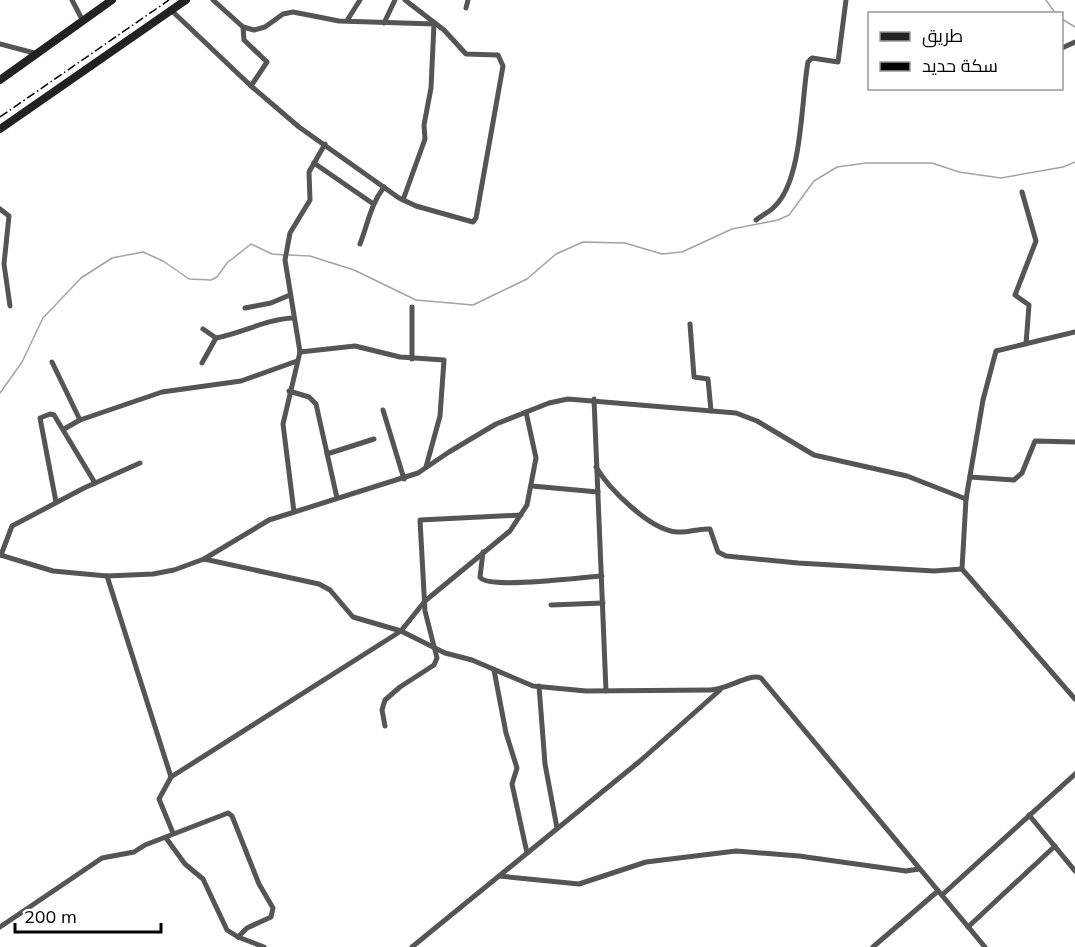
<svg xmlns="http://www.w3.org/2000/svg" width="1075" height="947" viewBox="0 0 1075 947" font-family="Mulish,Cairo,sans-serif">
  <rect width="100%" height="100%" fill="#fff"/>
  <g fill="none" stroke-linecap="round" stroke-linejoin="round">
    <g stroke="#a3a3a3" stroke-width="1.5">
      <polyline points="1046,0 1056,14"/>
      <polyline points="1062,19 1075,27"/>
      <polyline points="289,255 310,256 354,270 416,300 473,305 527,279 556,254 583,242 625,243 662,254 682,252 732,229 778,220 789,215 814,181 837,167 866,163 932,163 959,172 1001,178 1063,167 1075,162"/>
      <polyline points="0,393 22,362 43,318 81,278 112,258 143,252 163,261 189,279 211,280 217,277 227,263 251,244 272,254 284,255"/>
    </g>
    <g stroke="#555" stroke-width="5">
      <polyline points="72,0 83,21"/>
      <polyline points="213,0 243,27 254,30 265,27 283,14 293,12 339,21 435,24"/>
      <polyline points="466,8 468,0"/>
      <polyline points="171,10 251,86 299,127 399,198 416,206 473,222 476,218 503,66 498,55 466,54 444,30 405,0"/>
      <polyline points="348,19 360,0"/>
      <polyline points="384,23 395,0"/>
      <polyline points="243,27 244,40 267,62 251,86"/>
      <polyline points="0,44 38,54"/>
      <polyline points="1062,48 1075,42"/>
      <polyline points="314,163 372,203"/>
      <polyline points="1022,192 1036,241 1015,295 1029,305 1026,344"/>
      <polyline points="403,200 425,139 424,125 431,88 434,24"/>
      <polyline points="0,209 9,216 4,264 10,306"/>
      <path d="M756,220C762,215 770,212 775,206C803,179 801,99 808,62L812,58L838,62L846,0"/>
      <path d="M360,244C368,223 371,204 384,187"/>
      <polyline points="412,307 412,359"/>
      <polyline points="245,308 271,303 290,295"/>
      <polyline points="690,324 694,377 708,379 711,411"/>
      <path d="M203,329L216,338C242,333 267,319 293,318"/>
      <polyline points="1075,332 996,351 983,400 966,499 962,569 1075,699"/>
      <polyline points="300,352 355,346 400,357 444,360 440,416 426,467"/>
      <polyline points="52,362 80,420"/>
      <polyline points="202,363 216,338"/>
      <polyline points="289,391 309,397 316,404 337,498"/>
      <polyline points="594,399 606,691"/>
      <polyline points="383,410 404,479"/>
      <polyline points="64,429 80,420 162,392 241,381 297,361"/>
      <polyline points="327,454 374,439"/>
      <path d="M596,467C609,489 650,530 677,532C688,533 699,528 710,529L718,552L726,556L798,563L934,571L962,569"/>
      <polyline points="970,477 1014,480 1022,473 1035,441 1075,442"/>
      <polyline points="532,486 598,492"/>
      <polyline points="56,502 40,418 50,414 54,415 95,483"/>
      <polyline points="294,512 283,424 300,352 285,260 290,233 310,200 309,172 325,144"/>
      <path d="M483,552L480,577C487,590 583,577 602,576"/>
      <polyline points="0,555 53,571 107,576 153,574 174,570 204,559 269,520 418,473 449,452 496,424 549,403 568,399 736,413 757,421 814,455 907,476 966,499"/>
      <polyline points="1,555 12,526 84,488 140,463"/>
      <path d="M204,559L319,584L330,590L353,617L401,631L445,653L472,660L533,686L586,691L710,690C727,690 749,673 761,678L985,947"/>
      <polyline points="107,576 171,777"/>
      <polyline points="551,605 603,603"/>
      <polyline points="494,670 506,733 517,768 512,784 527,853"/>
      <polyline points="539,686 545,764 557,828"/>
      <polyline points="385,726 382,710 385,700 400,687 434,665 437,658 425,611 420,520 521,515"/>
      <polyline points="1029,815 1075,871"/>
      <polyline points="173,833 159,799 171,777 401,631 425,601 510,531 527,505 536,458 526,412"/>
      <polyline points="166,838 185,864 203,879 227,930 238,937 264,947"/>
      <polyline points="499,876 579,884 646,862 736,851 799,856 906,871 919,869"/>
      <polyline points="942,895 1075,774"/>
      <polyline points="0,927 102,858 134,852 145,845 228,813 232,816 259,884 273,908 271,917 247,928 238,937"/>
      <polyline points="968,927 1055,846"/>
      <polyline points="412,947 640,761 720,690"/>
      <polyline points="873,947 938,891"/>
    </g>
    <g stroke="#222" stroke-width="8">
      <polyline points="0,80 112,0"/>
      <polyline points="0,129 186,0"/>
    </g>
    <polyline stroke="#000" stroke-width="1.5" stroke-dasharray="9 3 1.5 3" stroke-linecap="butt" points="0,117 169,0"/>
  </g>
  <rect x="868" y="12" width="195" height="78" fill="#ffffff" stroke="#999999" stroke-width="1.5"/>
  <rect x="880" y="32" width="30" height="9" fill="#222222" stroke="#999999" stroke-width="1.5"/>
  <text x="922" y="42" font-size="18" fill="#000000">طريق</text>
  <rect x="880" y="62" width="30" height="9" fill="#000000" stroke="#999999" stroke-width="1.5"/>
  <text x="922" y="72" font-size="18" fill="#000000">سكة حديد</text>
  <path d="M15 923v9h146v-9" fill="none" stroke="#000000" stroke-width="3"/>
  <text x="24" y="923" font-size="18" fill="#000000" stroke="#ffffff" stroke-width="4.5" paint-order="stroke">200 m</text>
</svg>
